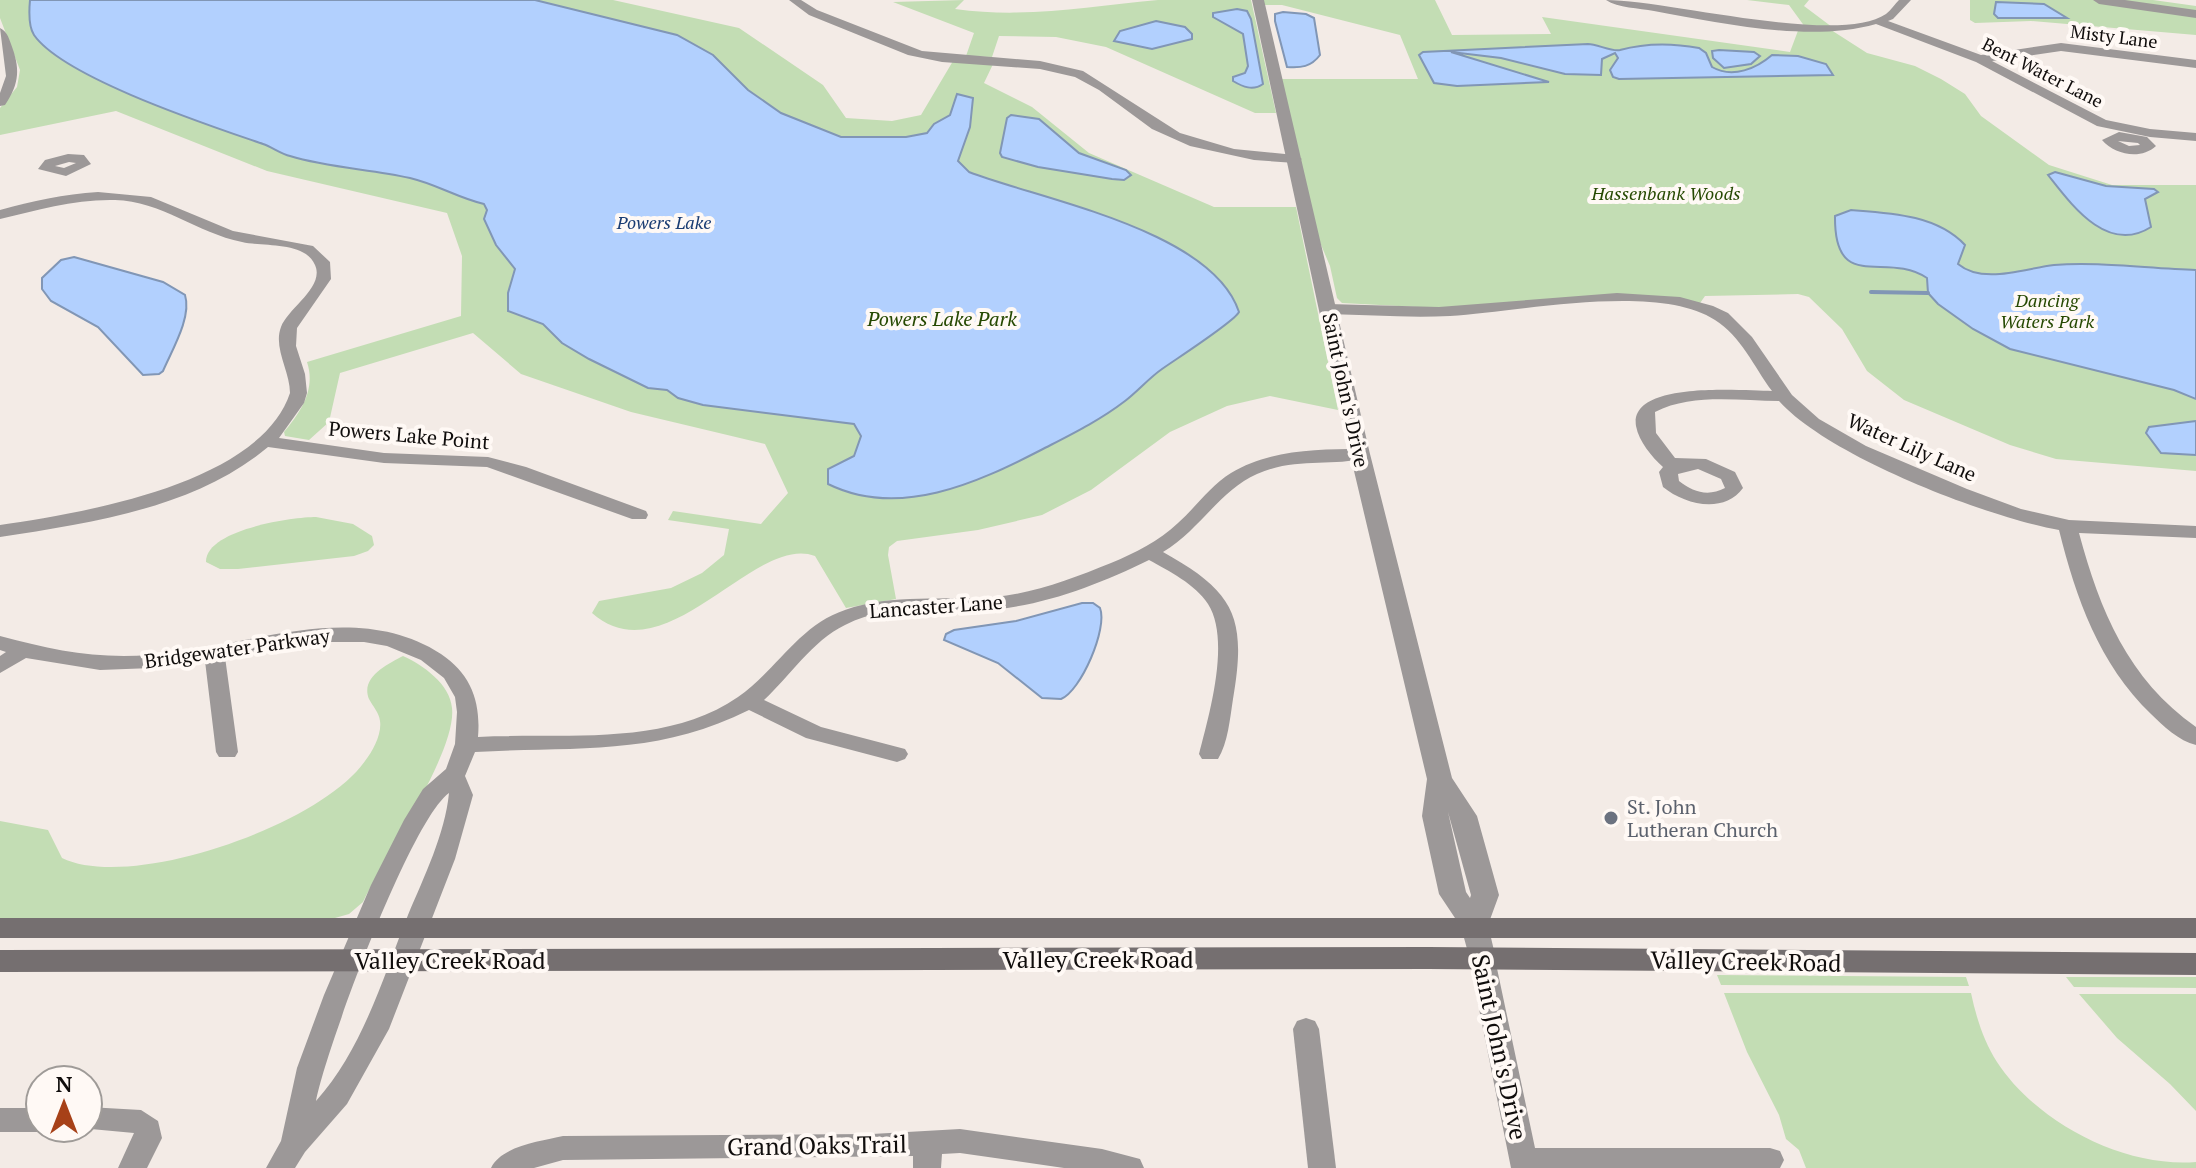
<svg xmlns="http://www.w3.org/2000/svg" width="2196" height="1168" viewBox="0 0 2196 1168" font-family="'PT Serif',serif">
  <rect width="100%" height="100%" fill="#f3ebe6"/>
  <g fill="#c3ddb4">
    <path d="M0,0H613L739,28L823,85L846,118L892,121L921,115L953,61L994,62L984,83L1032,107L1089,153L1214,207H1296L1338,410L1270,396L1227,406L1170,432L1091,490L1042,515L978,530L897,541L889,547L888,555L896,599L846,608L815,556C754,533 666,678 592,613L599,601L671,588L702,573L724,555L729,529L668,520L673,511L761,524L788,493L765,444L631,412L521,374L473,333L340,373L329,422L309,440L285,436L284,432C301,412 316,389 307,362L461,316L462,256L447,213L267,171L116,111L0,135V108L17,87L20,70L0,18Z"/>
    <path d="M964,0L955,9C1027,19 1088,6 1158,0C1189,0 1220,0 1251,0L1276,113H1255L1106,47L1056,37L999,36L992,57L966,56L974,33L893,2Z"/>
    <polygon points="1258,0 1435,0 1452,35 1551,34 1542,17 1790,52 1799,28 1805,27 1789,5 1747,0 1809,0 1804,6 1832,27 1828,28 1867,53 1915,66 1941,79 1965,94 1981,116 2049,165 2112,185 2196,185 2196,471 2056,459 2010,445 1904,400 1867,371 1842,329 1809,297 1798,294 1705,296 1698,306 1671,300 1585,300 1475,310 1342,303 1337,298 1330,266 1305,207 1277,79 1418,79 1400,35 1282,5 1259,5"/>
    <polygon points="1970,0 2153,0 2196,6 2196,35 2031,21 1975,23 1970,20"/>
    <path d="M316,517L353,524L372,536L374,545L368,551L354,556L238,569H220L206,562C205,530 291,517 316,517Z"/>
    <path d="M403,656C423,665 450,684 452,708C457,751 384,858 363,902L349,914L335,918L0,919V821L48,830L62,858C132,892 322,824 365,761C373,751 382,734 380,721C379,712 373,707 369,699C360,677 388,664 403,656Z"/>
    <polygon points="1717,975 1966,977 1969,986 1721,985"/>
    <polygon points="2066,977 2196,977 2196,988 2074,987"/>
    <path d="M1724,993H1971C1976,1017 1984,1042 1997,1062C2036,1122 2123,1168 2196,1162V1168H1806L1799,1150L1786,1139L1779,1115L1747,1052Z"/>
    <polygon points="2079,994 2196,994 2196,1111 2170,1084 2117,1038"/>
  </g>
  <g fill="#b2d0fe" stroke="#8196b5" stroke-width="2">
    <path d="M30,0H535L677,35L713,55L748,90L781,113L841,137H906L927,133L934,124L950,115L957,94L973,98L970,127L958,161L969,172C1042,200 1212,230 1239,312C1234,322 1176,359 1162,369C1149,378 1138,391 1125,401C1099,421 1070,435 1041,450C977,483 899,519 828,484V469L854,456L861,436L854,424L703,405L678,398L667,390L648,388L589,359L562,343L543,324L508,311V293L515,269L496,245L484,219L487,210L484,204C458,198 436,184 410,178C371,169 329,168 290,156C281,154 272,147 263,144C211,126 64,78 34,35C28,26 29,11 30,0Z"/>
    <polygon points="1996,2 2044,4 2067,18 1998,18 1994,14"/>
    <path d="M1237,9L1247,11L1251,19L1263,84C1253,91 1243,87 1233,81V77L1245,73L1248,66L1243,34L1213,17V13Z"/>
    <path d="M1283,12L1306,14L1314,18L1320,55C1311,67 1301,68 1287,67L1275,21V14Z"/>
    <polygon points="1156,21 1185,27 1192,34 1192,39 1152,49 1114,41 1120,31"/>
    <path d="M1588,44C1597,44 1612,52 1620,50C1645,43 1672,43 1699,48L1706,53L1712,67C1733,79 1757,68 1772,55L1798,56L1826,64L1833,75L1619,79L1613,77L1610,70L1618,58L1615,53L1602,59L1601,75L1565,74L1501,58L1451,52L1549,82L1457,86L1434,83L1419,55L1423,52Z"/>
    <polygon points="1719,50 1754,52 1760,56 1751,64 1724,68 1713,58 1712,51"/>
    <polygon points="1011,115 1039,119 1079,153 1126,170 1131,175 1124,180 1112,179 1038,167 1002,157 1000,153 1007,118"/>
    <path d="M2055,172L2106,186L2154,189L2158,192L2145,199L2151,227C2107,255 2071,204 2048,175Z"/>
    <path d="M1851,210C1891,213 1937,215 1965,245L1958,264C1983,285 2026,268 2054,265C2097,261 2151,269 2196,270V399L2174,390L2010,349L1973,329L1938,304L1928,293L1927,278C1886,250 1834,295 1835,216Z"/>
    <path d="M74,257L163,282L185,295C192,317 172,350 163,371L159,374L143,375L98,327L51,301L42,289V278L61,260Z"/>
    <polygon points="2196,421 2196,455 2161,453 2146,433 2149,427"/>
    <path d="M1082,603H1093L1100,608C1108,628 1081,691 1061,699L1042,698L998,663L944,640L946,634L954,630L1016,621Z"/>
  </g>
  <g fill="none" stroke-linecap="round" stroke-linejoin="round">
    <polyline stroke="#8196b5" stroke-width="4" points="1871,292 1928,293"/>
    <g fill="#9c9898" fill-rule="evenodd">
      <polygon points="789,0 801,0 817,10 922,51 1040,61 1083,71 1180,133 1234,149 1295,155 1302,159 1295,163 1254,160 1190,146 1152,129 1099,90 1075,77 1040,69 942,62 908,55 809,15"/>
      <path d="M1606,0C1667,0 1839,46 1886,14C1891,10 1895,4 1899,0H1911L1893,19L1888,21L1981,55L2061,43L2196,60V68L2061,51L1992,61L2106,120L2150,129L2196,133V141L2150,137L2097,126L1976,62L1876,24C1810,43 1721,23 1654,11C1639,8 1618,8 1606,0Z"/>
      <path d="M0,28C7,32 8,36 11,44C20,68 20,83 5,105L0,106V93L6,76Z"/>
      <path d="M2119,132L2147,137L2156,146C2141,160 2115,155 2102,140ZM2118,141L2138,143L2140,145L2129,146Z"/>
      <path d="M68,154L84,155L91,164L66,176L38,169L45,160ZM69,162L76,163L64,168L55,166Z"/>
      <path d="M98,192L151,197L233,231L313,246L330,262L331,279L297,328L296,346L305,374L307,393L304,403L279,438L384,453L488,457L526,467L646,511L648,515L646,519H632L487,467L384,463L268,447C195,508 91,523 0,537V525C82,513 260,484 290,393C290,371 273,348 281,327C288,308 325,287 315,265C305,241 263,247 242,242C197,233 161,201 115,200C75,199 38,210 0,219V210C32,201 64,194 98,192Z"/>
      <path d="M1617,293L1680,297L1713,306L1728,313L1752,337L1792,395L1819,419L1866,446L1967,489L2021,509L2069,520L2196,526V538L2079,533C2100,611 2128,679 2196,727V745C2179,741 2163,726 2151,714C2099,664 2076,598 2059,530C1986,517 1828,456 1779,401C1739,401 1692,393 1655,412L1656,433L1675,458L1706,459L1735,472L1743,488C1724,514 1685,505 1663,487L1659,472L1663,467C1652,457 1639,442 1636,426C1629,380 1743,391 1772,391C1754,367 1741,336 1715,320C1657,282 1518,312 1450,316C1409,318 1369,315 1328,314L1320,309L1328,304L1439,307ZM1698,469L1721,479L1725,488C1708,497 1693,492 1679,481L1678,474Z"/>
      <path d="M1360,449L1366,450L1369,454L1366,458C1330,467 1295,457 1257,474C1219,491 1199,531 1163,552C1235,592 1247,617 1233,699C1230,718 1228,743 1218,759H1202L1199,754C1209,715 1231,640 1208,604C1195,584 1169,571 1149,560C1102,583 1049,604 997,609C947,614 891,601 845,625C812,641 790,676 764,700L821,727L905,749L908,754L905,759L897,762L806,738L749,710C655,757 576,746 475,752L465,776L473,795L455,859L389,1029L347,1104L305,1152L295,1168H266L281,1141L297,1068L324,995L371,885L404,820L423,789L446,769L455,744L457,712L455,697L444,678L421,660L387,646L364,642H318L225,657L238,752L235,757H219L216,752L205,661L152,668L100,670L26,658L0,673V656L6,652L0,650V636C53,650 94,659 150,655C243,649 353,597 441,654C471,674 481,702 478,737C562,732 664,748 738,697C776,671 799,625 845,610C893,593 945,601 995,597C1035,593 1074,578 1111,563C1135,553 1159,541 1178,523C1196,507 1210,486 1231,473C1269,450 1316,449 1360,449ZM449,793C445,834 424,877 408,915C383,978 362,1050 316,1101C326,1048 411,820 449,793Z"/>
      <polygon points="1482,949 1491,952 1495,959 1535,1148 1770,1148 1780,1151 1784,1160 1780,1168 1511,1168 1469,959 1473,952"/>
      <polygon points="1306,1018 1315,1021 1319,1029 1336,1168 1308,1168 1293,1029 1297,1021"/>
      <polygon points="88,1107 141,1110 158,1121 162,1138 147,1168 118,1168 134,1133 80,1128 88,1128"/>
      <polygon points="0,1108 40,1108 40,1128 50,1128 40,1132 0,1132"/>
      <path d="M960,1129L1102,1149L1140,1159L1144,1168H1064L960,1153L942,1154L941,1168H913V1156L563,1160L534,1168H491C501,1146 541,1141 563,1136L872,1134Z"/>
    </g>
    <g fill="#9c9898" fill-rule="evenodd">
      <path d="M1252,0H1264L1370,454L1452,778L1477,816L1499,895L1488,925L1496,959L1492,967L1482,970L1472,967L1461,927L1439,894L1422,816L1427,779L1350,454ZM1448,812L1471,895L1470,898L1466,892Z"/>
      <polygon points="2093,0 2125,0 2196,10 2196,18 2099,4"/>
    </g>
    <g fill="#756f70" fill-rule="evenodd">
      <rect x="0" y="918" width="2196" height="20"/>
      <polygon points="1428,947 2196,953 2196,975 1428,969 0,972 0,950"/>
    </g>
  </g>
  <circle fill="#6b7280" stroke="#fff9f5" stroke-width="3" cx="1611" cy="818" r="8"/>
  <g text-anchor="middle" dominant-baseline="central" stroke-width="8" stroke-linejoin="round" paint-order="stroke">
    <g font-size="18" fill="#100d0c" stroke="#fff9f5">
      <text transform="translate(2114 36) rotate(7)">Misty Lane</text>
      <text transform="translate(2043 72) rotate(27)">Bent Water Lane</text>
    </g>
    <g font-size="18" font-style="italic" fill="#264902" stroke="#fff9f5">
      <text x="1666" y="193">Hassenbank Woods</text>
      <text x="2047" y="300">Dancing<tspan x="2047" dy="21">Waters Park</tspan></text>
    </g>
    <g font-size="18" font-style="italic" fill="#1a3c73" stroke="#fff9f5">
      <text x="664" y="222">Powers Lake</text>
    </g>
    <g font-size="20" font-style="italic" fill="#264902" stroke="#fff9f5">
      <text x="942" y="318">Powers Lake Park</text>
    </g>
    <g font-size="20" fill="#100d0c" stroke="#fff9f5">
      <text transform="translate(1346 390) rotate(78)">Saint John's Drive</text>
      <text transform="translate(409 435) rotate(5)">Powers Lake Point</text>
      <text transform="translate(1912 447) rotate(24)">Water Lily Lane</text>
      <text transform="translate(936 606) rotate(-4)">Lancaster Lane</text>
      <text transform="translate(237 648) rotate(-8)">Bridgewater Parkway</text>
    </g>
    <g font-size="20" fill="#5b616d" stroke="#fff9f5" text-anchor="start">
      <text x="1627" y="806">St. John<tspan x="1627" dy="23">Lutheran Church</tspan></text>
    </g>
    <g font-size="24" fill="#100d0c" stroke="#fff9f5">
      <text x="1098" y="959">Valley Creek Road</text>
      <text x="450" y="960">Valley Creek Road</text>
      <text transform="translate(1746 961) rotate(1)">Valley Creek Road</text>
      <text transform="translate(1500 1047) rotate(78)">Saint John's Drive</text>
      <text transform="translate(817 1145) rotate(-1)">Grand Oaks Trail</text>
    </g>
  </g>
  <g transform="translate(64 1104)"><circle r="38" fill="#fff9f5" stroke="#9f9b98" stroke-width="2"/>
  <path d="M0-6L14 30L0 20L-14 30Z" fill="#a74118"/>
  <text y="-12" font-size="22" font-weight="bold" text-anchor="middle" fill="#100d0c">N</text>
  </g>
</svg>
